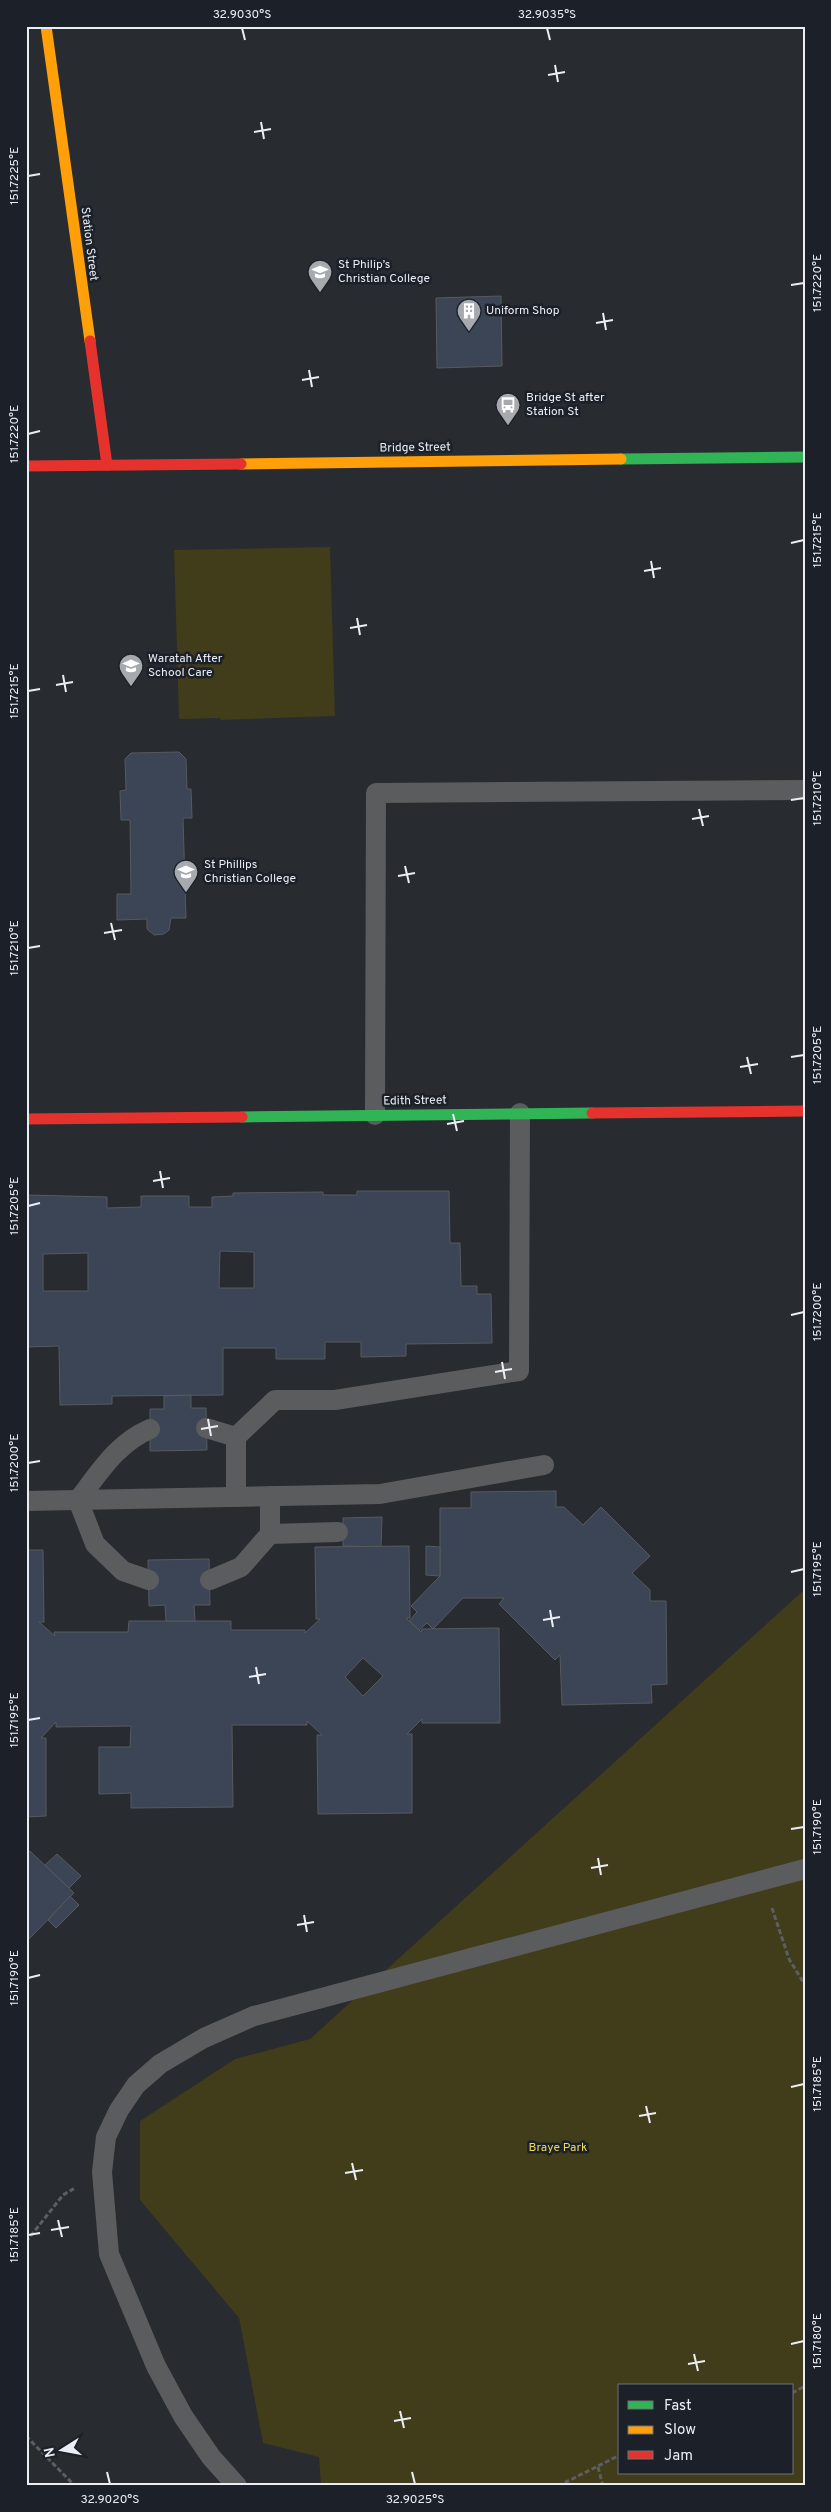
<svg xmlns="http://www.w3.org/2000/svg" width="831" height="2512" viewBox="0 0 831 2512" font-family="Overpass,sans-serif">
  <rect width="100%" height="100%" fill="#282b30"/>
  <g fill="#413c1a" fill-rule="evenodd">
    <polygon points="330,547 335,716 221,720 220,718 179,719 174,550"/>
    <path d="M805,1589V2486H321L319,2457L263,2443L239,2318L140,2200V2121L235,2059L310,2039ZM620,2386H792V2473H620Z"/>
  </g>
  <g fill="#3c4555" stroke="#575a5e" fill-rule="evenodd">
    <polygon points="501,296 502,366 437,368 436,298"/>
    <polygon points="179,752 186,759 187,789 191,789 192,818 183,818 186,918 171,918 169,930 164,934 154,935 147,929 147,919 117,920 117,894 131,894 130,820 121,820 120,791 126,790 125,759 131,753"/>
    <path d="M357,1191H449L450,1243H460L461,1286H477V1294H491L492,1343L406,1344V1356L361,1357V1342H325V1359H276V1348H223V1395L112,1396V1404L60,1405L59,1346L26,1347V1195L107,1197V1208L141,1207V1196H189V1207H212V1197L233,1196V1193L323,1192V1195H357ZM220,1251L254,1252V1288H219ZM88,1253V1291H43V1254Z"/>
    <polygon points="191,1395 191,1408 206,1408 207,1450 150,1451 150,1409 164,1409 164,1396"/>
    <polygon points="556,1491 556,1507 564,1507 583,1525 601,1507 650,1556 632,1573 650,1590 650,1601 666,1601 667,1684 651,1685 652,1703 562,1705 560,1655 555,1660 499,1604 504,1598 463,1598 433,1629 427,1623 419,1630 409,1621 417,1612 411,1606 440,1576 440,1508 471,1508 471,1492"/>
    <polygon points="382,1517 381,1547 343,1546 343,1518"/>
    <path d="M409,1546L410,1618H406L421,1632L422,1629L499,1628L500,1723H422V1719L407,1734H412V1813L318,1814L317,1735H322L307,1721V1725H232L233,1807L131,1808V1793L99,1794V1747H130L131,1726L56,1727V1722L41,1738H46V1816L26,1817V1550H43L44,1622H39L55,1636L54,1632H128L129,1621H231V1630H305V1633L320,1619H316L315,1547ZM363,1658L383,1676L363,1696L345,1677Z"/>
    <polygon points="426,1546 440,1547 440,1576 426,1575"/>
    <polygon points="209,1559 210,1605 194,1605 195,1621 166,1621 165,1605 149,1606 148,1560"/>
    <polygon points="30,1851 74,1893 26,1942 26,1854"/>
    <polygon points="57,1854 81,1876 69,1888 45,1865"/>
    <polygon points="70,1896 79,1905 56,1928 48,1920"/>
  </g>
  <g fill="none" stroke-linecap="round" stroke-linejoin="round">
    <g stroke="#5c5e60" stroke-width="3" stroke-dasharray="5 2.5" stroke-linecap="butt">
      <polyline points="772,1908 789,1959 805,1985"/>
      <polyline points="26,2242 63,2195 75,2188"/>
      <polyline points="792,2393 805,2386"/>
      <polyline points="26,2436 75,2486"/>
      <polyline points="598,2467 603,2486"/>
      <polyline points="558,2486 620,2455"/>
    </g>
    <g stroke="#5b5c5e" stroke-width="20">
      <polyline points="375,1115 376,793 805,790"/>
      <polyline points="206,1428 236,1437"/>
      <polyline points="236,1497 236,1437 275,1400 335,1400 519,1371 520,1113"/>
      <polyline points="26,1501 380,1494 544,1465"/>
      <polyline points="270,1534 338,1532"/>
      <path d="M149,1580L123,1571L95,1544L78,1500C99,1473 117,1443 150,1429"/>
      <polyline points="210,1580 241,1567 270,1534 270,1496"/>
      <polyline points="237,2486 211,2457 183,2416 156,2366 109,2254 102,2172 106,2137 119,2110 136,2085 160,2064 204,2038 254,2016 805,1869"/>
    </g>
    <g stroke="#30b455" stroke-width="11">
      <polyline points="621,459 805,457"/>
      <polyline points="242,1117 592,1113"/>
    </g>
    <g stroke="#ff9f0a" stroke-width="11">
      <polyline points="46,26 90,341"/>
      <polyline points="241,464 621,459"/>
    </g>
    <g stroke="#e5322d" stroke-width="11">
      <polyline points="90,341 107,465"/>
      <polyline points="26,466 241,464"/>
      <polyline points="592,1113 805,1111"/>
      <polyline points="26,1119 242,1117"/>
    </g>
  </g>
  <path fill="none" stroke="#eaeef4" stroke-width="2" d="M242,28L245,40M547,28L550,40M555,65L558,82M548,75L565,72M261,122L264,139M254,132L271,129M28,176L40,174M791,285L804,283M603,313L606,330M596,323L613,320M309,370L312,387M302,380L319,377M28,434L40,431M791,543L804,540M651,561L654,578M644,571L661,568M357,618L360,635M350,628L367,625M63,675L66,692M56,685L73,682M28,691L40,689M791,800L804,798M699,809L703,826M692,819L709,816M405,866L409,883M398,876L415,873M111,923L115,940M104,933L122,930M28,948L40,946M747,1057L751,1074M791,1057L804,1055M740,1067L758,1064M453,1114L457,1131M447,1124L464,1121M160,1171L163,1188M153,1181L170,1178M28,1206L40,1203M791,1315L804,1312M502,1362L505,1379M495,1372L512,1369M208,1419L211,1436M201,1429L218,1426M28,1463L40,1461M791,1572L804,1569M550,1610L553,1627M543,1620L560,1617M256,1667L259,1684M249,1677L266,1674M28,1720L40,1718M791,1829L804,1827M598,1858L601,1875M591,1868L608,1865M304,1915L307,1932M297,1925L314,1922M28,1978L40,1975M791,2087L804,2084M646,2106L650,2123M639,2116L656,2113M352,2163L356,2180M345,2173L363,2170M58,2220L62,2237M51,2230L69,2227M28,2235L40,2233M791,2344L804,2341M694,2354L698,2371M688,2364L705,2361M400,2411L404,2428M394,2421L411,2418M107,2472L110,2484M412,2472L415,2484"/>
  <defs>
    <symbol id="school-pin" viewBox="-11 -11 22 30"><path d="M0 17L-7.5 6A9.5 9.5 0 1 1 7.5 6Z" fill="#a6aaaf" stroke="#1b2029"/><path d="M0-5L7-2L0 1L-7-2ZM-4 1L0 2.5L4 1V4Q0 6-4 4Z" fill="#fff"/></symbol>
    <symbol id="building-pin" viewBox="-11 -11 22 30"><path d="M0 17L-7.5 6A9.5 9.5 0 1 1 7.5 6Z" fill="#a6aaaf" stroke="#1b2029"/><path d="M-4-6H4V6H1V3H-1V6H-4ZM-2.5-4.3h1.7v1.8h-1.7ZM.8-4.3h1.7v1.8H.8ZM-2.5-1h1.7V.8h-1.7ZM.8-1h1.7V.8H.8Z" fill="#fff"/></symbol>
    <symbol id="bus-pin" viewBox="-11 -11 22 30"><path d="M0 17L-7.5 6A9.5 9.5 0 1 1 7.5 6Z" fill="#a6aaaf" stroke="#1b2029"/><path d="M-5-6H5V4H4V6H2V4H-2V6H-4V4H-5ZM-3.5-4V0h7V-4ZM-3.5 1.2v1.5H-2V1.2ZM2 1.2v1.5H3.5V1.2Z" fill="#fff"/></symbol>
  </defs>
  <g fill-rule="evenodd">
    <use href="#school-pin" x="306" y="258" width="28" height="38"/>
    <use href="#building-pin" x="455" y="297" width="28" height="38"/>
    <use href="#bus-pin" x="494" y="391" width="28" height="38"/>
    <use href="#school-pin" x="117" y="652" width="28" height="38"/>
    <use href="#school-pin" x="172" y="858" width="28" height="38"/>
  </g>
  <g text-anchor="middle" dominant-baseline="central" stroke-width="5" stroke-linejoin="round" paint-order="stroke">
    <g font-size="12" fill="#eaeef4" stroke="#1b2029">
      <text transform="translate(89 244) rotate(83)">Station Street</text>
      <text transform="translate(415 448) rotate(-1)">Bridge Street</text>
      <text transform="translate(415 1101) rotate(-1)">Edith Street</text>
    </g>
    <g font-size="12" fill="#eaeef4" stroke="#1b2029" text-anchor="start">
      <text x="338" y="265">St Philip’s<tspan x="338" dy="14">Christian College</tspan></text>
      <text x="486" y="311">Uniform Shop</text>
      <text x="526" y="398">Bridge St after<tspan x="526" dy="14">Station St</tspan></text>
      <text x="148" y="659">Waratah After<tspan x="148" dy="14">School Care</tspan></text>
      <text x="204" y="865">St Phillips<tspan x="204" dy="14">Christian College</tspan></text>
    </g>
    <g font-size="12" fill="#eedc54" stroke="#1b2029">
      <text x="558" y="2148">Braye Park</text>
    </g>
  </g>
  <rect width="831" height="2512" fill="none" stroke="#1b2029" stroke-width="55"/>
  <rect x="618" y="2384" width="175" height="90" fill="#1b2029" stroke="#6e727a"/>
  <rect x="628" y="2401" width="25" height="8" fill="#30b455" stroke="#6e727a"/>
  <text x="664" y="2410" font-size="15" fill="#eaeef4">Fast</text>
  <rect x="628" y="2426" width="25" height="8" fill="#ff9f0a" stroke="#6e727a"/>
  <text x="664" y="2434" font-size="15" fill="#eaeef4">Slow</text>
  <rect x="628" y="2451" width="25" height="8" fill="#e5322d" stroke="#6e727a"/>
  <text x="664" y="2460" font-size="15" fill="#eaeef4">Jam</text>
  <g transform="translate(62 2450) rotate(259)" stroke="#1b2029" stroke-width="4" paint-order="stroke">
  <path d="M0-4L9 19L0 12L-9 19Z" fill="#eaeef4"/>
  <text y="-8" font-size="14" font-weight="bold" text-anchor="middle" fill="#eaeef4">N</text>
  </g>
  <rect x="28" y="28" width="776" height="2456" fill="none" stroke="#eaeef4" stroke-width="2"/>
  <g font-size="12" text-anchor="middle" fill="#eaeef4">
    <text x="242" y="18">32.9030°S</text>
    <text x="547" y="18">32.9035°S</text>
    <text transform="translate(14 176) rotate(-90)" y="4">151.7225°E</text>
    <text transform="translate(817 283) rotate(-90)" y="4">151.7220°E</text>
    <text transform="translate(14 434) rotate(-90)" y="4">151.7220°E</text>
    <text transform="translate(817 540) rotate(-90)" y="4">151.7215°E</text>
    <text transform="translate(14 691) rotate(-90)" y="4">151.7215°E</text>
    <text transform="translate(817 798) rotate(-90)" y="4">151.7210°E</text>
    <text transform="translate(14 948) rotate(-90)" y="4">151.7210°E</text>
    <text transform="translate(817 1055) rotate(-90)" y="4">151.7205°E</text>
    <text transform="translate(14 1206) rotate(-90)" y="4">151.7205°E</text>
    <text transform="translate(817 1312) rotate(-90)" y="4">151.7200°E</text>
    <text transform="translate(14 1463) rotate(-90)" y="4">151.7200°E</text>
    <text transform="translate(817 1569) rotate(-90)" y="4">151.7195°E</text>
    <text transform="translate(14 1720) rotate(-90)" y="4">151.7195°E</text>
    <text transform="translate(817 1827) rotate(-90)" y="4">151.7190°E</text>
    <text transform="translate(14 1978) rotate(-90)" y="4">151.7190°E</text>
    <text transform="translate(817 2084) rotate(-90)" y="4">151.7185°E</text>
    <text transform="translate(14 2235) rotate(-90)" y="4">151.7185°E</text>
    <text transform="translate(817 2341) rotate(-90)" y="4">151.7180°E</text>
    <text x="110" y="2503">32.9020°S</text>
    <text x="415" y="2503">32.9025°S</text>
  </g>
</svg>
